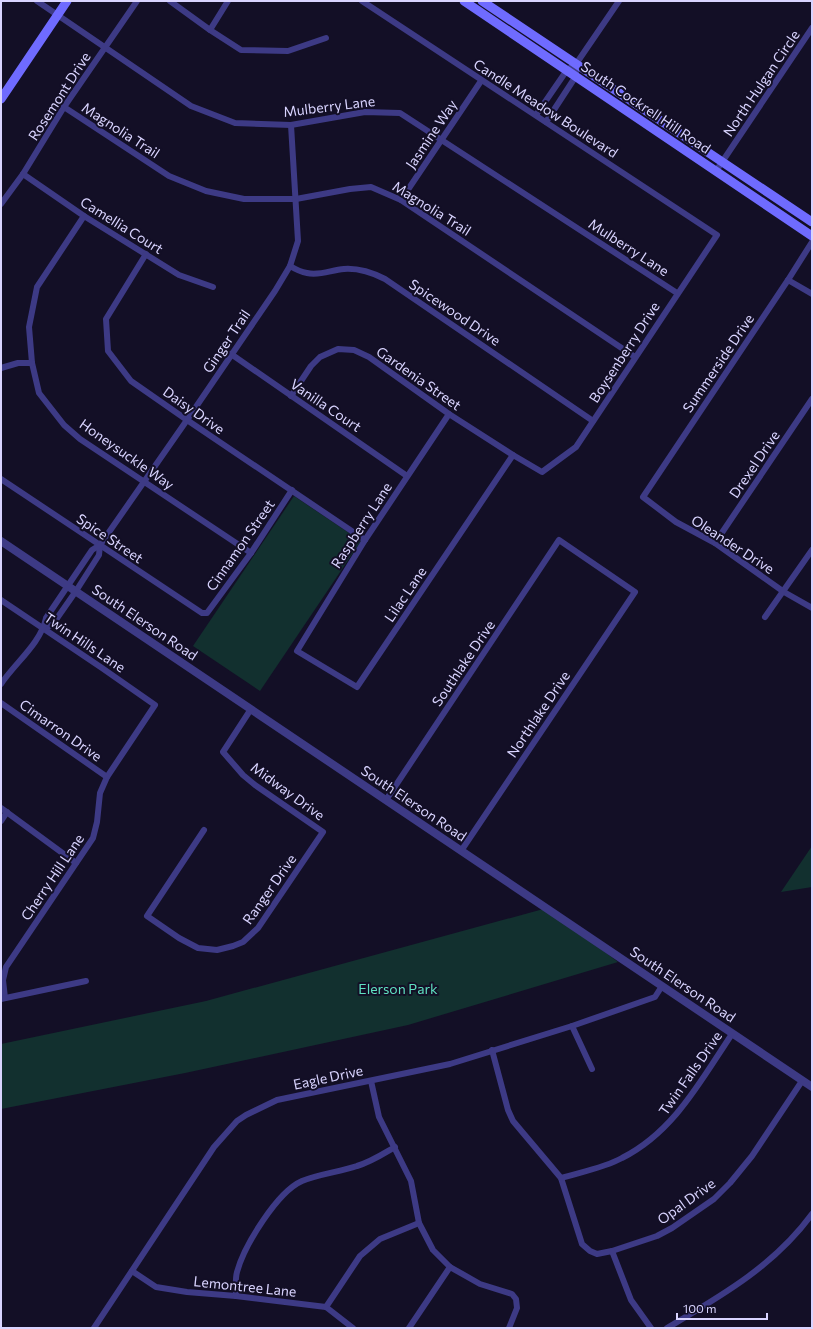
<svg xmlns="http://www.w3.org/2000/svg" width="813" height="1329" viewBox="0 0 813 1329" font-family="Commissioner,sans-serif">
  <rect width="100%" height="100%" fill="#130f26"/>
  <g fill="#12302f">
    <polygon points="294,496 361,541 260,691 193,646"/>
    <polygon points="812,846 812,887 781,892"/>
    <polygon points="547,908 618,962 408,1025 185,1073 1,1109 1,1044 206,1001"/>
  </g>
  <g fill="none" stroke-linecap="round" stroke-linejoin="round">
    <g stroke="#3d3a85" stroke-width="6">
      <polyline points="37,1 191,106 235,123 291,125 365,112 400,113 677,293"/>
      <polyline points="170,1 210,30 241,50 288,51 326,38"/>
      <polyline points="210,30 228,1"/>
      <polyline points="64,107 169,176 206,191 244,199 296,199 350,189 371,187 401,200 635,357"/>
      <polyline points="536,115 567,70 576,64 619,1"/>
      <polyline points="546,122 576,76 576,64"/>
      <polyline points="716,171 812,28"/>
      <polyline points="23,174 84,216 179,275 213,287"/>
      <polyline points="401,200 481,81"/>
      <polyline points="1,204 23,174 64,107 137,1"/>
      <polyline points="84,216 37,287 29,327 32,363 39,393 64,425 80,439 251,553"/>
      <polyline points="812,242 788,280 643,497 676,522 715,543 784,592 812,608"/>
      <polyline points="146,254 106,319 108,351 131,381 187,420 365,540"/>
      <path d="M290,266C295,269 301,272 307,273C320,276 331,270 344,269C358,268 373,273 385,279L593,421"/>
      <polyline points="788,280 812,294"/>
      <polyline points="231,354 407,476"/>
      <polyline points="1,368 18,363 32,363"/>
      <path d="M291,396L311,366L320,357L338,349L354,350L369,357L449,414L513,455L542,472L576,447L717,235C599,157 480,80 362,1"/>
      <polyline points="449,414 365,540 297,651 357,687 513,455"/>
      <polyline points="1,479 202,613 207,613 251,553 292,490"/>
      <polyline points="715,543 812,399"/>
      <polyline points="1,600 102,668 155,705 107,777 100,793 97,822 93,838 6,967 3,980 5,998"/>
      <polyline points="765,617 812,550"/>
      <polyline points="44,629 53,624 76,591 99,555 100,545"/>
      <path d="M1,684C15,663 41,643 46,618L92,550L100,545L187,420L275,291L290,266L298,241L291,125"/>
      <polyline points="1,703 107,777"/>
      <polyline points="386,800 559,540 635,592 461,851"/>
      <polyline points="1,808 76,863"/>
      <polyline points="1,821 7,812"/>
      <polyline points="204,830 147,916 179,938 198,948 217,950 233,946 243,942 258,928 323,832 255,785 243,775 223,752 251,709"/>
      <polyline points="1,999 86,981"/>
      <polyline points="572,1026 592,1069"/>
      <polyline points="492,1050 508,1110 513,1121 561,1178 582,1244 590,1251 597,1254 612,1251 657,1236 672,1228 714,1199 730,1183 752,1156 802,1081"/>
      <polyline points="371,1081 379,1117 411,1181 419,1223 433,1250 450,1267 480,1284 512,1294 516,1299 517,1308 509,1328"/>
      <path d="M561,1178C581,1172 604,1168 622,1158C674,1132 701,1080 732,1034"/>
      <polyline points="612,1251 631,1300 651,1328"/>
      <polyline points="132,1271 156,1287 187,1292 236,1296 326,1307 353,1328"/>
      <path d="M236,1296C236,1288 235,1279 237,1272C244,1246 277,1192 302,1181C319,1174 339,1172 357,1166C371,1162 383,1154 395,1147"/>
      <polyline points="326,1307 360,1256 380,1239 419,1223"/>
      <polyline points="94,1328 214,1147 237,1121 246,1115 277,1100 450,1064 572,1026 655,997 662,986"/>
      <polyline points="409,1328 450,1267"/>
      <path d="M667,1328C721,1296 774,1266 812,1214"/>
    </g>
    <polyline stroke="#3d3a85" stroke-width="8" points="1,541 812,1087"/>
    <g stroke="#6f6bff" stroke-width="9">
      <polyline points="464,1 812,236"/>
      <polyline points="482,1 812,222"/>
      <polyline points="1,99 67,1"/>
    </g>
  </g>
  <g text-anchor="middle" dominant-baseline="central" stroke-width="4" stroke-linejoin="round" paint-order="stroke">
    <g font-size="14" fill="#d9d4ff" stroke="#130f26">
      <text transform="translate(761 83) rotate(-56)">North Hulgan Circle</text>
      <text transform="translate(59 96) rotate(-57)">Rosemont Drive</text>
      <text transform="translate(329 106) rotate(-7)">Mulberry Lane</text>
      <text transform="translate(646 107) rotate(34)">South Cockrell Hill Road</text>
      <text transform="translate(546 108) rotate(33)">Candle Meadow Boulevard</text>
      <text transform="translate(121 130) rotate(33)">Magnolia Trail</text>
      <text transform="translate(431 134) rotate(-56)">Jasmine Way</text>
      <text transform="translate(432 208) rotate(32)">Magnolia Trail</text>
      <text transform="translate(122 225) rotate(32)">Camellia Court</text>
      <text transform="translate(629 247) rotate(33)">Mulberry Lane</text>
      <text transform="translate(455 312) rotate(34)">Spicewood Drive</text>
      <text transform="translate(226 341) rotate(-56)">Ginger Trail</text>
      <text transform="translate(624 352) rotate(-57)">Boysenberry Drive</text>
      <text transform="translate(718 363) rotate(-56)">Summerside Drive</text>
      <text transform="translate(419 378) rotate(35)">Gardenia Street</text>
      <text transform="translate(326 405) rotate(34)">Vanilla Court</text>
      <text transform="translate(194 410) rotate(35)">Daisy Drive</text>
      <text transform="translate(127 454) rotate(35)">Honeysuckle Way</text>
      <text transform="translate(754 464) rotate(-56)">Drexel Drive</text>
      <text transform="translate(361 525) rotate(-57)">Raspberry Lane</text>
      <text transform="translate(110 538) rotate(34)">Spice Street</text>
      <text transform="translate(733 544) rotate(33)">Oleander Drive</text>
      <text transform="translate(240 545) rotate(-55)">Cinnamon Street</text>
      <text transform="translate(405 594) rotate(-56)">Lilac Lane</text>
      <text transform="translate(145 622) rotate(34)">South Elerson Road</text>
      <text transform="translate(85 642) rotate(34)">Twin Hills Lane</text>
      <text transform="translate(463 663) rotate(-56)">Southlake Drive</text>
      <text transform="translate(538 714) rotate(-56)">Northlake Drive</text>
      <text transform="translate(61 730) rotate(35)">Cimarron Drive</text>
      <text transform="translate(288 791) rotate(36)">Midway Drive</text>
      <text transform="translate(414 803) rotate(34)">South Elerson Road</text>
      <text transform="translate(52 877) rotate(-56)">Cherry Hill Lane</text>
      <text transform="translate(269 889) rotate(-55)">Ranger Drive</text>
      <text transform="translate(683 984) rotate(34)">South Elerson Road</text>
      <text transform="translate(690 1073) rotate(-55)">Twin Falls Drive</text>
      <text transform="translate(328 1077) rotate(-12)">Eagle Drive</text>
      <text transform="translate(686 1201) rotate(-36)">Opal Drive</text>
      <text transform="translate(245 1286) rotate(6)">Lemontree Lane</text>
    </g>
    <g font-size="14" fill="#5fe0c0" stroke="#130f26">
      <text x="398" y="988">Elerson Park</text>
    </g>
  </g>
  <rect width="813" height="1329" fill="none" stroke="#d9d4ff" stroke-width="4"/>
  <path d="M677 1313v6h90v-6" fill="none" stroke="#d9d4ff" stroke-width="2"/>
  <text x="683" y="1313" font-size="12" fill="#d9d4ff" stroke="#130f26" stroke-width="3" paint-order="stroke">100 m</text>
</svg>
